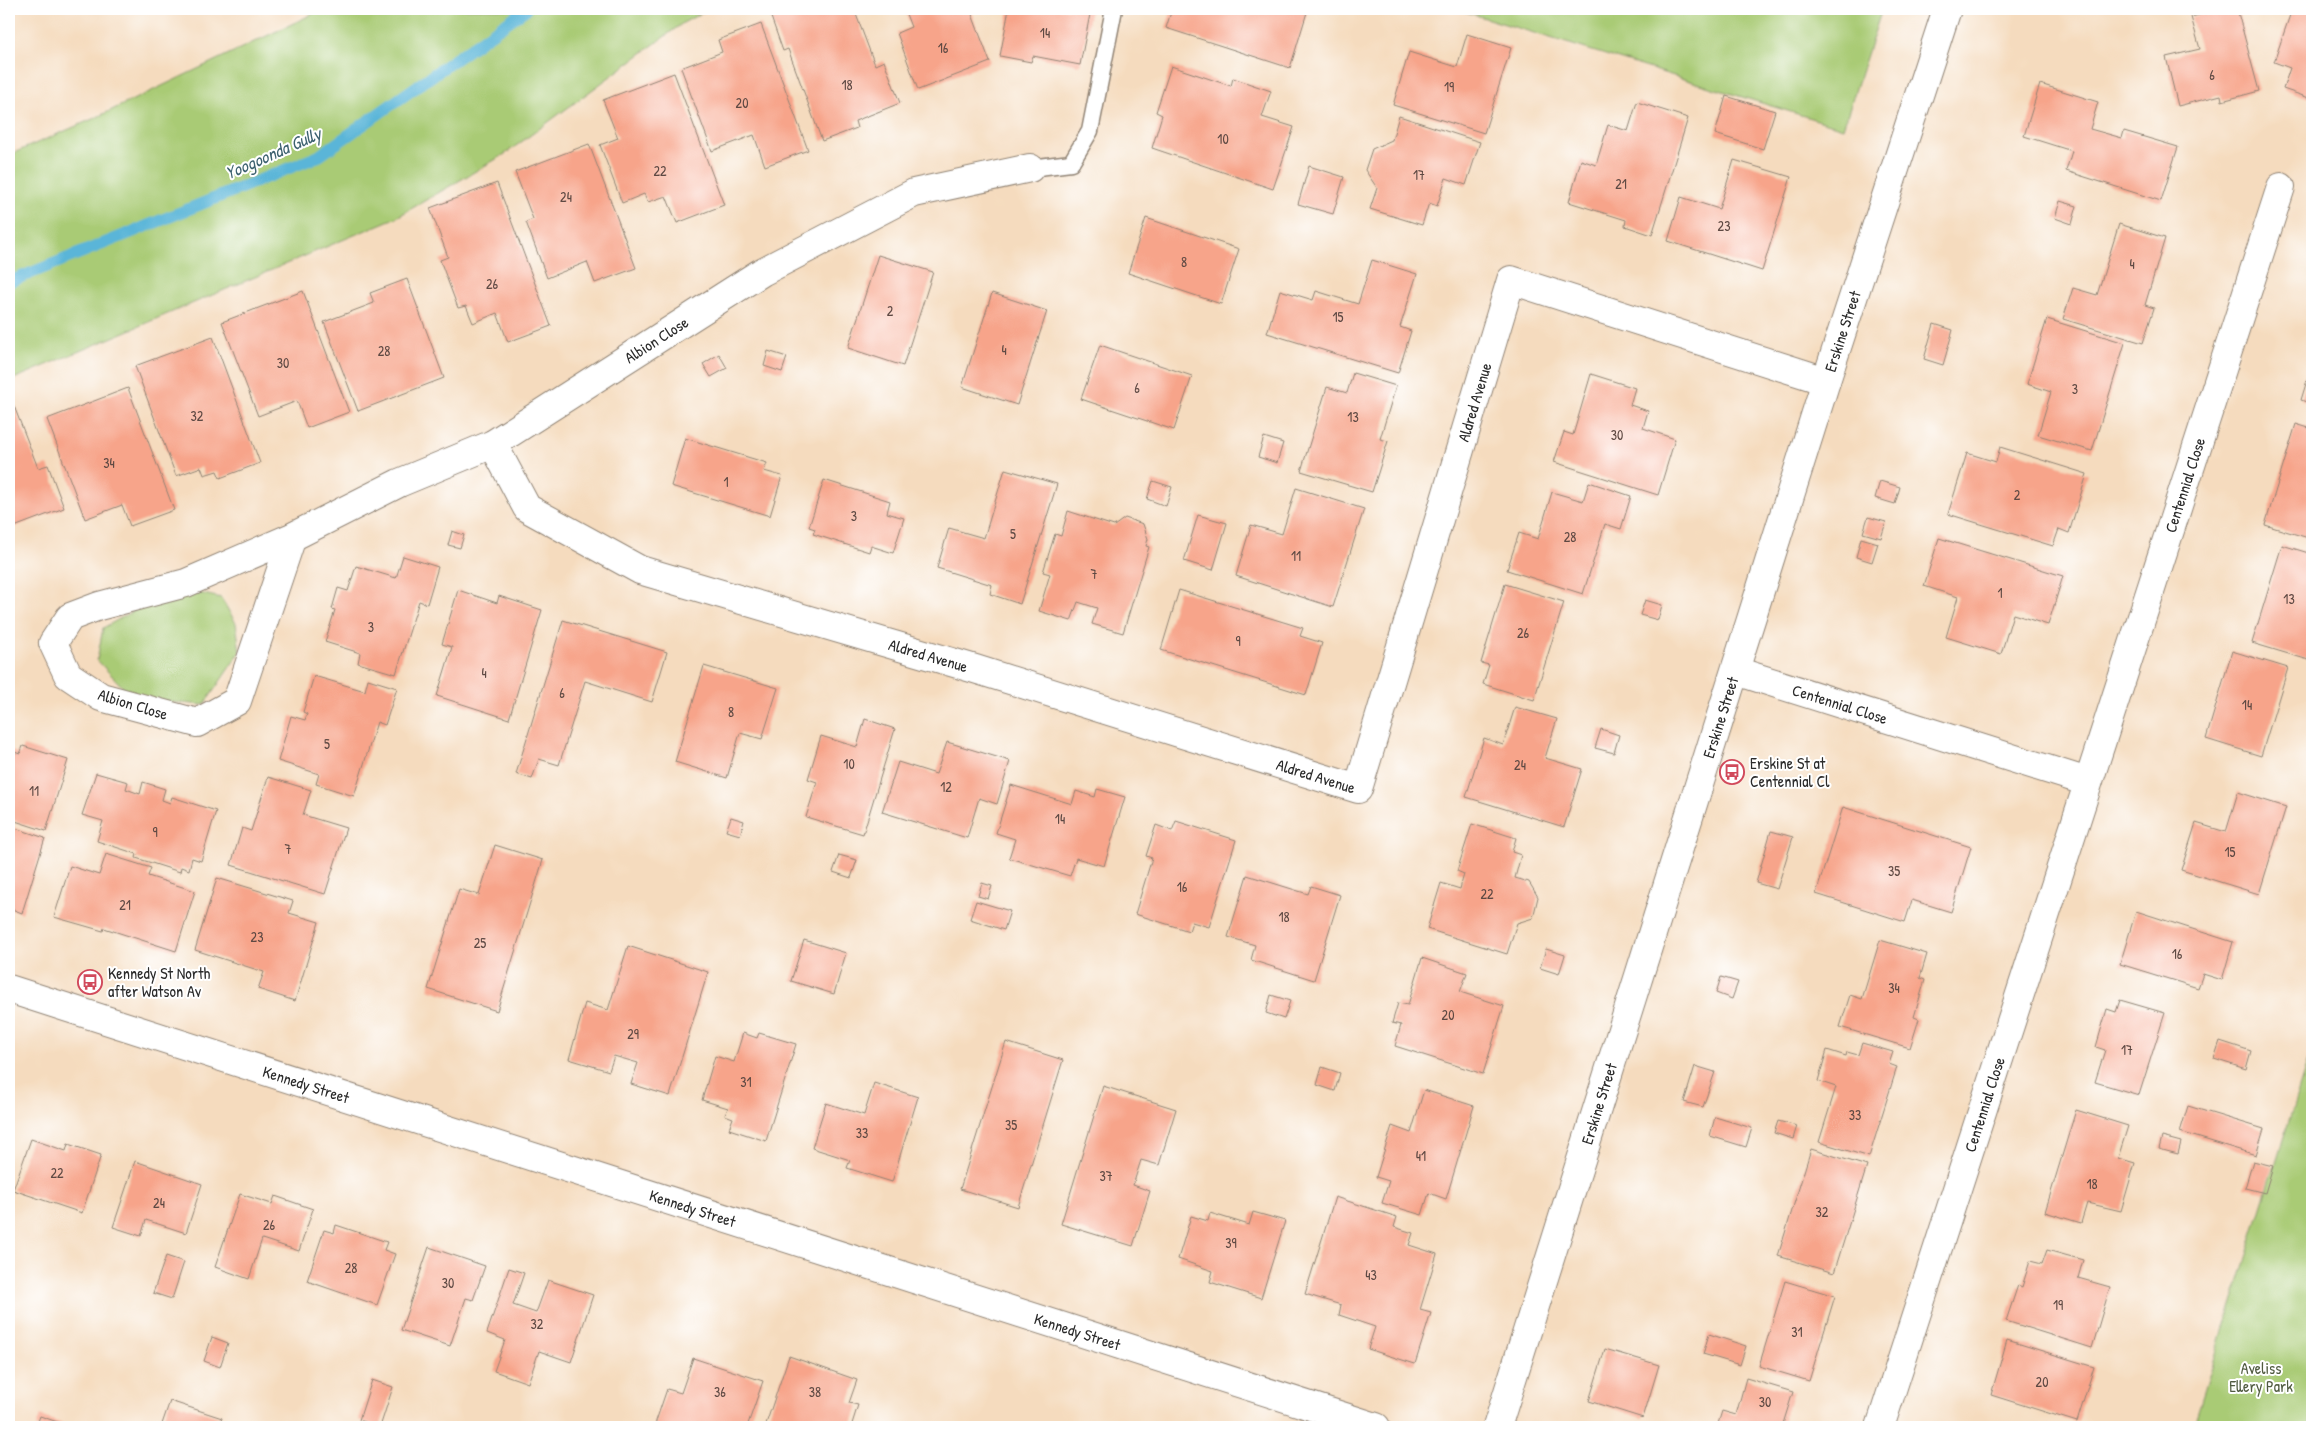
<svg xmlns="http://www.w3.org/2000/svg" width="2321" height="1436" viewBox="0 0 2321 1436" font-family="'Patrick Hand',sans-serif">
  <rect width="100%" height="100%" fill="#fff"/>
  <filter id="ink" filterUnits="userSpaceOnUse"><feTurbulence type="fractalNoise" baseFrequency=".02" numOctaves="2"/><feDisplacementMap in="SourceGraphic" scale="10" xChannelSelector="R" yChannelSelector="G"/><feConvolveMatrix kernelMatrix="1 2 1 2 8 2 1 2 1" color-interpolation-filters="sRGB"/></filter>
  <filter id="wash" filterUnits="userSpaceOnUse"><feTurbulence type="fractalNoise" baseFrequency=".0096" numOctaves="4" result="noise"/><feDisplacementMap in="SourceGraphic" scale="20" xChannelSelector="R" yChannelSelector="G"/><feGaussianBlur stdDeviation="1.12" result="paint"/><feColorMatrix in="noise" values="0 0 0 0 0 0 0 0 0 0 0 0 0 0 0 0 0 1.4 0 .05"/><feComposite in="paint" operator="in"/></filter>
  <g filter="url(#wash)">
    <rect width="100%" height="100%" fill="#f5dbbe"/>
    <g fill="#a9cb74" stroke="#6a7b50">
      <polygon points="323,9 709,9 683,23 505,154 397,217 9,381 9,155 95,118"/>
      <polygon points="1456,9 1882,9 1843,128"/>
      <polygon points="195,592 221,598 236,623 240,652 204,705 134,699 97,660 103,628 162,595"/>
      <polygon points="2312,1047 2312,1427 2193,1427"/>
    </g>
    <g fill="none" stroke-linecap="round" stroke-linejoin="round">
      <polyline stroke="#5ab5d8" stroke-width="12" points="9,282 319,156 526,9"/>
    </g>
    <g id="blocks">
      <g fill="#f7a48a">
        <polygon points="793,9 854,9 875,65 884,61 900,103 855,121 857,128 822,141 788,49 783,51 771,17"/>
        <polygon points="904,9 970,9 990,62 918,90 897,33 911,27"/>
        <polygon points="1009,9 1091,9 1080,65 1033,56 1031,62 1000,56"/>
        <polygon points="1172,9 1308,9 1290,68 1166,28"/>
        <polygon points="2223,9 2237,9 2259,91 2222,101 2221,95 2178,106 2166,57 2200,49 2191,17"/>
        <polygon points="2292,9 2312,11 2312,99 2283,89 2290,68 2274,62"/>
        <polygon points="761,24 808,150 765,166 754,135 712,151 681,68 722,52 718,40"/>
        <polygon points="1467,34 1511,48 1484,133 1393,105 1409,52 1457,67"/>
        <polygon points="1171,66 1231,86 1233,78 1271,91 1262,117 1294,127 1273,189 1152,148 1162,115 1156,112"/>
        <polygon points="674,73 724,205 677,223 666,196 648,202 644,194 622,203 600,145 618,138 603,100"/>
        <polygon points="2040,84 2098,102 2090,129 2122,138 2124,131 2178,147 2161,201 2066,171 2072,151 2024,136"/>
        <polygon points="1726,96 1775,111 1763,149 1715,134"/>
        <polygon points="1637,102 1688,118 1652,235 1625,226 1626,220 1569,202 1581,160 1596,165 1608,125 1628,131"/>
        <polygon points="1399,116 1480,142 1466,185 1446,178 1437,206 1429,203 1422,225 1370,209 1377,188 1365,170 1372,149 1392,140"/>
        <polygon points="589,144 636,268 595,283 587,262 547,278 526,222 533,219 515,172"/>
        <polygon points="1734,160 1791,177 1762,271 1668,241 1681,197 1719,209"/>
        <polygon points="1309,166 1344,177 1333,214 1298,204"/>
        <polygon points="497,183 551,326 508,342 497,313 473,323 466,306 458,308 440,260 448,257 430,208"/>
        <polygon points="2060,201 2077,206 2072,224 2055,218"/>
        <polygon points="1146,218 1239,249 1221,304 1128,273"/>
        <polygon points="2119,224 2165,238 2145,305 2154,308 2143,343 2063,319 2073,288 2097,295"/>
        <polygon points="878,255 933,272 903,366 848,348"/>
        <polygon points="1372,260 1417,274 1400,327 1411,331 1398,373 1267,333 1280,290 1313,300 1316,291 1358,304"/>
        <polygon points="407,279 444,378 358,411 324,322 374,303 370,293"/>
        <polygon points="303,291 349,412 307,428 297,401 258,416 222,322"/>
        <polygon points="992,293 1047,311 1017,405 962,387"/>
        <polygon points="2047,319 2125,343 2092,451 2038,435 2051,392 2027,384"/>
        <polygon points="1934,324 1953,330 1943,365 1924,359"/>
        <polygon points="213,337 260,463 220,478 217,471 204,475 201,467 176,476 135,366"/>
        <polygon points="1100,345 1192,376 1174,430 1081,399"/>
        <polygon points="768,351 787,357 782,372 764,366"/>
        <polygon points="719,354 727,368 711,377 703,364"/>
        <polygon points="2312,364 2312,404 2301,400"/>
        <polygon points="1353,373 1396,386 1380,439 1388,441 1372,492 1301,471 1327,387 1347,393"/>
        <polygon points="1591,374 1635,388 1630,405 1648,411 1643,428 1675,439 1658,495 1554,462 1564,432 1573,435"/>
        <polygon points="128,388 174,510 130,526 122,505 85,519 47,419"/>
        <polygon points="12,401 38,468 48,465 64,508 9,529 9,402"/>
        <polygon points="2296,424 2312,429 2312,539 2265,525"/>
        <polygon points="1264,437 1283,443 1277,463 1258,457"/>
        <polygon points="685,438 767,463 764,471 782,476 770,516 671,486"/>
        <polygon points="2000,447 2087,474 2069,533 2059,529 2053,546 1948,514 1967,453 1996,462"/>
        <polygon points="1005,469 1057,484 1020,604 990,594 992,585 937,568 949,528 984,538"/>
        <polygon points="824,480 890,501 887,513 904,518 893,553 871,546 869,552 813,534 815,529 809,527"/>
        <polygon points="1153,481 1172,487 1166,506 1147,499"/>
        <polygon points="1880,481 1900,487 1895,504 1875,498"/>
        <polygon points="1589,482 1631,496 1621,529 1605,524 1583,594 1507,570 1519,533 1538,539 1552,492 1583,501"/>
        <polygon points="1296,488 1364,509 1333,607 1236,576 1251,525 1282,534"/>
        <polygon points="1068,511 1114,526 1125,518 1143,524 1148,539 1146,546 1149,547 1123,633 1092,624 1097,608 1078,602 1071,621 1039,611 1050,574 1043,572 1055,534 1061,536"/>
        <polygon points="1198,515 1227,523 1213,570 1184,561"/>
        <polygon points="1868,517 1886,522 1881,538 1863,533"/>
        <polygon points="452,531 464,535 460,548 448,545"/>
        <polygon points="1861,538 1878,543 1872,562 1856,557"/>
        <polygon points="1939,538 2063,576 2048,625 2013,614 2001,654 1946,637 1958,597 1924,586"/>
        <polygon points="2282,545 2312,554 2312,661 2252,643"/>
        <polygon points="403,556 438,567 427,604 419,601 396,674 358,663 360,653 325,642 335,610 332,609 338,588 348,591 356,566 396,578"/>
        <polygon points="1505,584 1564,602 1534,700 1483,684 1489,665 1481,663"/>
        <polygon points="458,590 497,603 499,596 542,610 509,719 437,696 452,647 442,644"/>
        <polygon points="1179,590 1303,628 1300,636 1322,643 1306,695 1161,650"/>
        <polygon points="1645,600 1662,605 1658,620 1640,615"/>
        <polygon points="563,620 667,652 652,702 585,681 559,765 539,759 532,779 516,774"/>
        <polygon points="2232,651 2288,668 2261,756 2206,739"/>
        <polygon points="704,666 778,688 762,739 740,733 727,778 675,762"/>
        <polygon points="314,676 365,691 368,679 397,688 385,725 377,722 354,796 316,784 319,774 278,761 291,716 305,720 307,714 303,712"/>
        <polygon points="1515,707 1557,719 1545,758 1582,769 1564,827 1466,797 1484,738 1503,745"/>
        <polygon points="865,719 895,729 863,834 806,817 817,782 808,779 821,736 857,747"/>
        <polygon points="1601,729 1619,735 1614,753 1595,748"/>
        <polygon points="947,742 1010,761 997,804 979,798 967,838 882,812 898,762 936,774"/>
        <polygon points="23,746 68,760 46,831 9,819 9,750 20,754"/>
        <polygon points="96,773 128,782 126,789 140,794 143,782 165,789 162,800 170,803 172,797 216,811 201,861 192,858 189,870 181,867 180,872 136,858 137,854 97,841 103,821 82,815"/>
        <polygon points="268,777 311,790 303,815 346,828 325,894 231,865 242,828 251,831"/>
        <polygon points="1011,785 1072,804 1076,791 1095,797 1097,789 1125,797 1104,866 1076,858 1070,876 1009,858 1015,839 996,833"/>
        <polygon points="2238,792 2286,807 2259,894 2181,870 2196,823 2226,832"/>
        <polygon points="1843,807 1971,847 1951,912 1912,900 1905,922 1816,894"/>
        <polygon points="731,817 744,821 740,835 726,831"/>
        <polygon points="1176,821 1236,840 1209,927 1192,922 1189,931 1135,914 1152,858 1146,856 1156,825 1172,831"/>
        <polygon points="1472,824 1516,838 1512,852 1521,855 1515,878 1529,882 1538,897 1533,918 1517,923 1507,954 1427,929 1441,883 1460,889 1464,874 1457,871"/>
        <polygon points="9,826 45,838 22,913 9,908"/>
        <polygon points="1771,831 1793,837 1777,889 1756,883"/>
        <polygon points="495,845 543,860 497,1011 428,989 459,889 479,895"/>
        <polygon points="106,854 151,868 148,876 195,891 176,951 104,928 103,931 54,917 70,866 99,875"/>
        <polygon points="839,855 857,860 851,878 833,872"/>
        <polygon points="1247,875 1308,894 1311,886 1340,895 1314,980 1251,960 1255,945 1228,937"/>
        <polygon points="217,878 293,901 289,913 319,922 295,1001 258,989 264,972 195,950"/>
        <polygon points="982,883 992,886 988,899 978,896"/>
        <polygon points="976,901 1010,911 1004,930 970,919"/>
        <polygon points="2136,911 2233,942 2222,980 2203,974 2198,988 2120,964"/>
        <polygon points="804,940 846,953 834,994 791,981"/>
        <polygon points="1880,940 1927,954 1920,978 1925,980 1914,1017 1919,1019 1910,1048 1840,1027 1850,995 1862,999"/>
        <polygon points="628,946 708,972 670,1096 631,1084 638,1063 614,1056 609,1071 569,1059 585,1003 608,1010"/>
        <polygon points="1546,949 1565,955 1559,974 1540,968"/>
        <polygon points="1422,958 1467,973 1460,992 1504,1006 1483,1074 1395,1046 1401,1025 1392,1023 1398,1003 1408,1005"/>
        <polygon points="1721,977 1738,982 1732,999 1716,993"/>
        <polygon points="1271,995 1290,1001 1284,1019 1266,1013"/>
        <polygon points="2120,1000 2165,1013 2139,1095 2095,1082 2105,1050 2096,1047 2107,1009 2116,1012"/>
        <polygon points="743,1033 757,1038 759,1033 796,1044 766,1141 729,1129 733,1118 725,1115 728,1108 702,1100 715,1056 734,1062"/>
        <polygon points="2220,1041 2251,1051 2246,1069 2214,1059"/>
        <polygon points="1006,1042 1063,1060 1018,1207 960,1189"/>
        <polygon points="1862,1043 1893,1052 1889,1064 1897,1067 1869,1157 1819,1142 1836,1087 1818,1081 1827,1050 1846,1056 1847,1052 1858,1055"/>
        <polygon points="1695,1066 1715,1072 1703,1107 1684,1102"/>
        <polygon points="1322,1067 1340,1073 1335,1091 1317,1085"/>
        <polygon points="874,1083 918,1097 892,1182 847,1168 850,1160 812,1148 826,1103 864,1115"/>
        <polygon points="1103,1086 1176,1109 1159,1165 1141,1160 1133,1185 1150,1191 1133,1246 1061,1224"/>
        <polygon points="1424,1090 1474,1106 1446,1199 1429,1193 1422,1215 1382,1203 1389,1181 1376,1177 1392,1126 1411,1133"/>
        <polygon points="2188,1106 2264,1129 2256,1155 2180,1132"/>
        <polygon points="2076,1110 2128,1126 2118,1158 2135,1163 2121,1211 2087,1203 2081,1223 2045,1212"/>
        <polygon points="1715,1117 1752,1128 1746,1147 1710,1136"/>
        <polygon points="1778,1121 1797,1126 1793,1139 1774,1133"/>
        <polygon points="2162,1137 2181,1142 2178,1154 2159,1149"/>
        <polygon points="31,1139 66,1151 68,1144 101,1155 82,1213 13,1190"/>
        <polygon points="1811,1149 1867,1166 1834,1273 1778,1256"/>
        <polygon points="135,1161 202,1184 186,1233 146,1220 141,1236 113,1227"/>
        <polygon points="2253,1161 2273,1166 2265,1193 2245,1188"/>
        <polygon points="240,1194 272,1204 275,1196 313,1209 299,1251 262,1239 249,1279 215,1267"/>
        <polygon points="1335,1197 1397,1217 1394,1227 1413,1233 1409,1245 1437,1254 1420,1310 1431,1313 1415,1364 1368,1349 1375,1327 1339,1315 1341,1305 1305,1294"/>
        <polygon points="1253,1212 1285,1221 1261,1298 1210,1282 1213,1271 1178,1259 1191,1216 1208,1221 1210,1213 1249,1225"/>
        <polygon points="336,1225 387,1242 384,1250 395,1254 377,1305 307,1281 324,1230 334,1233"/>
        <polygon points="429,1247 485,1266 473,1300 466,1298 450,1346 401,1330"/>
        <polygon points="2047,1250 2083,1260 2078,1278 2110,1287 2092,1348 2006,1321 2018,1285 2022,1287 2030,1261 2042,1264"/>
        <polygon points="166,1256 184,1262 172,1299 153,1293"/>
        <polygon points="509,1268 524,1273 513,1305 536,1313 548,1280 593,1295 571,1362 539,1351 528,1383 494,1371 505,1340 487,1333"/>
        <polygon points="1785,1281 1835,1296 1809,1381 1759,1366"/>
        <polygon points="1709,1334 1746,1346 1740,1365 1703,1354"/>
        <polygon points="212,1337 228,1343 220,1367 204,1361"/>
        <polygon points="2007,1340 2094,1367 2077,1422 1991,1395"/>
        <polygon points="1605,1349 1659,1365 1643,1418 1589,1401"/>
        <polygon points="789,1356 857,1380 849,1403 858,1405 851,1427 765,1427"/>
        <polygon points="693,1358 763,1381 747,1427 654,1427 667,1389 681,1393"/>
        <polygon points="1746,1378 1793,1392 1782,1427 1717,1427 1722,1411 1736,1415"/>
        <polygon points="372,1380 393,1387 380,1427 359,1420"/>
        <polygon points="170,1401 222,1418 219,1427 161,1427"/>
        <polygon points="40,1416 72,1427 36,1427"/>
      </g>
    </g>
  </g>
  <g filter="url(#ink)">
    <use href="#blocks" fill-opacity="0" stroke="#908374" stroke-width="1"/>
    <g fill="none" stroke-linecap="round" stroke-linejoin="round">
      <defs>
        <polyline id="service" points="1030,168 1071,163 1090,131 1114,9"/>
        <g id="minor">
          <path id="s1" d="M493,444L527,508L640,570L975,669L1358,789L1511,280L1826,381"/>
          <path id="s2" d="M292,537L237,701L197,723L101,697L68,675L53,643L70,617L99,606L186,583L292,537L399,483L493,444L762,272L914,193L1030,168"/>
          <path id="s3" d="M1736,671L2088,782"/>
          <path id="s4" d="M9,989L1376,1427"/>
          <path id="s5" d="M1880,1427L2281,187"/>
        </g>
        <g id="tertiary">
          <path id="s6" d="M1497,1427L1826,381L1947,9"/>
        </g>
      </defs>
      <use href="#service" stroke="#908374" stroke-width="19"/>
      <use href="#minor" stroke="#908374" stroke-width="30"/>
      <use href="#tertiary" stroke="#908374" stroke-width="30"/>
      <use href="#service" stroke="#fff" stroke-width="16"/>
      <use href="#minor" stroke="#fff" stroke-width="28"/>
      <use href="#tertiary" stroke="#fff" stroke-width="28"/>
    </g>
  </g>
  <defs>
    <symbol id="bus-ring" viewBox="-11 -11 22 22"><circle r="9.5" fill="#fff" stroke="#d1495b" stroke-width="1.5"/><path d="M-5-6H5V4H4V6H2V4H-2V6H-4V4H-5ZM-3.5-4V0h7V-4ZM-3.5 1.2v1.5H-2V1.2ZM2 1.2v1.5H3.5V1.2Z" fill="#d1495b"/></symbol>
  </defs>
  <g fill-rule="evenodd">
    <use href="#bus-ring" x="1718" y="758" width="28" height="28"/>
    <use href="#bus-ring" x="76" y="968" width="28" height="28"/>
  </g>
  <g text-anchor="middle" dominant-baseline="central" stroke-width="4" stroke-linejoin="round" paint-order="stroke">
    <g font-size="14" fill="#5e4943">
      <text x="1045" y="32">14</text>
      <text x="943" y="47">16</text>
      <text x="2212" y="74">6</text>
      <text x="847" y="84">18</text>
      <text x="1449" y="86">19</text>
      <text x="742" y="102">20</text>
      <text x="1223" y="138">10</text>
      <text x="660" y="170">22</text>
      <text x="1419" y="174">17</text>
      <text x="1621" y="183">21</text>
      <text x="566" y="196">24</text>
      <text x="1724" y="225">23</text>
      <text x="1184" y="261">8</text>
      <text x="2132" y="263">4</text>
      <text x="492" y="283">26</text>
      <text x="890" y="310">2</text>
      <text x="1338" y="316">15</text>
      <text x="1004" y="349">4</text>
      <text x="384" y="350">28</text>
      <text x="283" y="362">30</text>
      <text x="1137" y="387">6</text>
      <text x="2075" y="388">3</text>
      <text x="197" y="415">32</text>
      <text x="1353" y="416">13</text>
      <text x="1617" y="434">30</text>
      <text x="109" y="462">34</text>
      <text x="726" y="481">1</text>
      <text x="2017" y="494">2</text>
      <text x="854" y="515">3</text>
      <text x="1013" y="533">5</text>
      <text x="1570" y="536">28</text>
      <text x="1296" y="555">11</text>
      <text x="1094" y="573">7</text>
      <text x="2000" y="592">1</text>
      <text x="2289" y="598">13</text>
      <text x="371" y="626">3</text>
      <text x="1523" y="632">26</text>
      <text x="1238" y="640">9</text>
      <text x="484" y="672">4</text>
      <text x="562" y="692">6</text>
      <text x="2247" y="704">14</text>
      <text x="731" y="711">8</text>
      <text x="327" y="743">5</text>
      <text x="849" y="763">10</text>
      <text x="1520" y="764">24</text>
      <text x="946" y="786">12</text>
      <text x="34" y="790">11</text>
      <text x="1060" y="818">14</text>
      <text x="155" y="831">9</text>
      <text x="288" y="848">7</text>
      <text x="2230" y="851">15</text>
      <text x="1894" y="870">35</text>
      <text x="1182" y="886">16</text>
      <text x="1487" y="893">22</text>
      <text x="125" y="904">21</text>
      <text x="1284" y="916">18</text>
      <text x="257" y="936">23</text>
      <text x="480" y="942">25</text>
      <text x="2177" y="953">16</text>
      <text x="1894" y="987">34</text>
      <text x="1448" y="1014">20</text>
      <text x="633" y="1033">29</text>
      <text x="2127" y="1049">17</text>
      <text x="746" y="1081">31</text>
      <text x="1855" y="1114">33</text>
      <text x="1011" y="1124">35</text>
      <text x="862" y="1132">33</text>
      <text x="1421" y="1155">41</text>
      <text x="57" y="1172">22</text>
      <text x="1106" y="1175">37</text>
      <text x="2092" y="1183">18</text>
      <text x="159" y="1202">24</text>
      <text x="1822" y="1211">32</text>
      <text x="269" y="1224">26</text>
      <text x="1231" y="1242">39</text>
      <text x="351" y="1267">28</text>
      <text x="1371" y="1274">43</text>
      <text x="448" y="1282">30</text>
      <text x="2058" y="1304">19</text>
      <text x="537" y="1323">32</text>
      <text x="1797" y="1331">31</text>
      <text x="2042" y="1381">20</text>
      <text x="720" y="1391">36</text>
      <text x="815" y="1391">38</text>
      <text x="1765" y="1401">30</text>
    </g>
    <g font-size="16" fill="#2b2b2b" stroke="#fff">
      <text stroke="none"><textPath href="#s6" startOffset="1149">Erskine Street</textPath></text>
      <text stroke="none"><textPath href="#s2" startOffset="1076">Albion Close</textPath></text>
      <text stroke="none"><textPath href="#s1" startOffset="1356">Aldred Avenue</textPath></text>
      <text stroke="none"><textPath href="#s5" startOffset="990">Centennial Close</textPath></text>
      <text stroke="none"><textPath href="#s1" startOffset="502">Aldred Avenue</textPath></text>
      <text transform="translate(133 704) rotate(17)">Albion Close</text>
      <text stroke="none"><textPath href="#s3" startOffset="109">Centennial Close</textPath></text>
      <text stroke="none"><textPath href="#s6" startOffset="744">Erskine Street</textPath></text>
      <text stroke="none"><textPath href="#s1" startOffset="908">Aldred Avenue</textPath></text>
      <text stroke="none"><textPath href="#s4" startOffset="312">Kennedy Street</textPath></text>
      <text stroke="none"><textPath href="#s6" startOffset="339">Erskine Street</textPath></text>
      <text stroke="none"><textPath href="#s5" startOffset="339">Centennial Close</textPath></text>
      <text stroke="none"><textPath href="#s4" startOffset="718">Kennedy Street</textPath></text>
      <text stroke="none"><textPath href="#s4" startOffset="1122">Kennedy Street</textPath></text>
    </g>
    <g font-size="16" fill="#2b2b2b" stroke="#fff" text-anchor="start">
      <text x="1750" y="763">Erskine St at<tspan x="1750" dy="18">Centennial Cl</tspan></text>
      <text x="108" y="973">Kennedy St North<tspan x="108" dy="18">after Watson Av</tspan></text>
    </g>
    <g font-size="16" fill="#515b41" stroke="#fff">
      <text x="2261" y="1368">Aveliss<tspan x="2261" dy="18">Ellery Park</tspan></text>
    </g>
    <g font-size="18" font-style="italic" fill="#3e6270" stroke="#fff">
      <text transform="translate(273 153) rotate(-24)">Yoogoonda Gully</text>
    </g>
  </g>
  <rect width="2321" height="1436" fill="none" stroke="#fff" stroke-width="30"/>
</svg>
